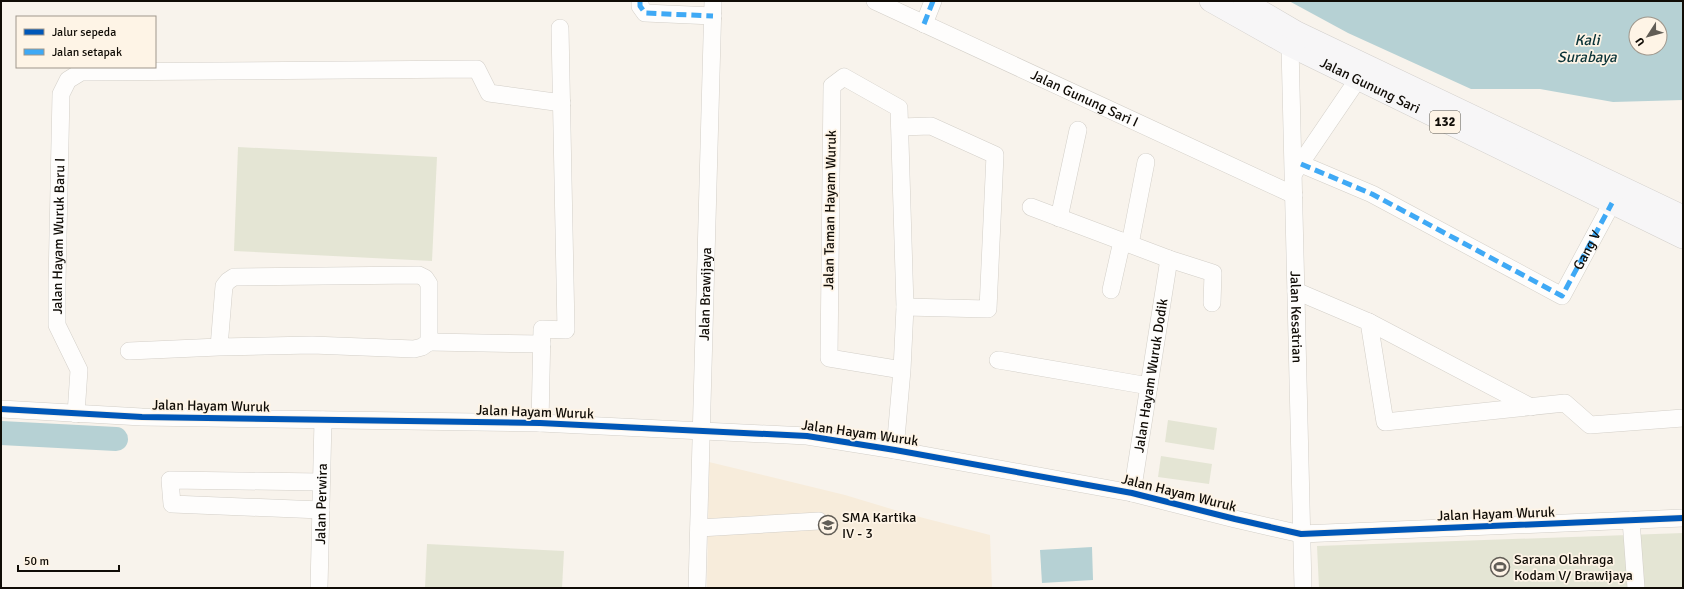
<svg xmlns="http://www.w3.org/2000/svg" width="1684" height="589" viewBox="0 0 1684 589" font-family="Signika,sans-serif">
  <rect width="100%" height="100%" fill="#f8f3ec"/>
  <polygon fill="#f7ecdb" points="709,462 845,495 908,514 990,535 992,588 707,588"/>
  <g fill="#e4e5d4">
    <polygon points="238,147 437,157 432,261 234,251"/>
    <polygon points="1168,420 1217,428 1214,450 1165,442"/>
    <polygon points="1161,456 1212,464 1209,484 1158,477"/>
    <polygon points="1683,533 1683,588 1319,588 1317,546"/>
    <polygon points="427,544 564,551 562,588 425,588"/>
  </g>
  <g fill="#b6d1d4" fill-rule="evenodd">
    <path d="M1289,1H1683V100L1613,102L1540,89H1471L1348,33ZM1636,24H1660V48H1636Z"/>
    <polygon points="1092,547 1093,580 1042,583 1040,550"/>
  </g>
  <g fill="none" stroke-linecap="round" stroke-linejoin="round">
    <polyline stroke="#b6d1d4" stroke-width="24" points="1,433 116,439"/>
    <defs>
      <g id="minor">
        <polyline points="640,1 640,6 645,13 713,16"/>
        <path id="s1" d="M875,1L1294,195"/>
        <polyline points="924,24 933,1"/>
        <path id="s2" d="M1290,46L1303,588"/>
        <polyline points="900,127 931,126 995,155 988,309 905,307"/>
        <path id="s3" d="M1301,164L1372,194L1562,296L1612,203"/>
        <polyline points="1294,173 1358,79"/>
        <polyline points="1031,207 1169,259 1213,273 1212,303"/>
        <polyline points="1059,218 1078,130"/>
        <polyline points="1130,244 1146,162"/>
        <polyline points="1111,290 1122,241"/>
        <polyline points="1296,291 1369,322 1385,422 1565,403 1590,425 1683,418"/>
        <polyline points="1369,322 1531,407"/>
        <polyline points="429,342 542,344"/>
        <polyline points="129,351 219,347 312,345 414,349 422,347 429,342 429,284 425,278 419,275 234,277 228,281 224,286 219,347"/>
        <polyline points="998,360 1149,386"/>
        <polyline points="1,409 142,417 540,423 807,436 895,450 1132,493 1235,519 1301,534 1683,518"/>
        <path id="s4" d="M76,414L79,370L57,325V283L61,94L68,80L81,72L477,69L489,93L562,103"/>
        <polyline points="540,423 542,329 566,330 560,28"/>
        <polyline points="895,450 902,370 905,307 899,108 844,77 832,86 829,358 902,370"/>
        <path id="s5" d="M1132,493L1169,259"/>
        <polyline points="321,510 172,504 170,480 321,482"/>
        <polyline points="1631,520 1636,588"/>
        <polyline points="699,528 819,521"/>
        <path id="s6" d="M319,588L323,420"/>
        <path id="s7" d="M697,588L713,1"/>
      </g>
      <g id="major">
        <path id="s8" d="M1210,1L1290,46L1683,238"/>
        <polyline points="1244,1 1297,32 1683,216"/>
      </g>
    </defs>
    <use href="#minor" stroke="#d3cfc8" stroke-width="18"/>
    <use href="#major" stroke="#d2cfcb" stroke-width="22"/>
    <use href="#minor" stroke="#fefdfc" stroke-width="17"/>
    <use href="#major" stroke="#f7f6f7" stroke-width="21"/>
    <g stroke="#3fa9f5" stroke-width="5" stroke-dasharray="10 5" stroke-linecap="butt">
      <polyline points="640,1 640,6 645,13 713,16"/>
      <polyline points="924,24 933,1"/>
      <polyline points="1301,164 1372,194 1562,296 1612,203"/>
    </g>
    <defs>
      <polyline id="cycleway" points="1,409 142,417 540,423 807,436 895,450 1132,493 1235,519 1301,534 1683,518"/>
    </defs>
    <use href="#cycleway" stroke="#fef4e6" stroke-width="8"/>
    <use href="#cycleway" stroke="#0057b8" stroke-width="6"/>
  </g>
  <defs>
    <symbol id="school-ring" viewBox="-11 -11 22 22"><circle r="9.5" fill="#fef4e6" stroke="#615d56" stroke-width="1.5"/><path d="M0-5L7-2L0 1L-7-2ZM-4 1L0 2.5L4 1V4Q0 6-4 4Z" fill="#615d56"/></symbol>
    <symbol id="stadium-ring" viewBox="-11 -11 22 22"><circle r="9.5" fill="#fef4e6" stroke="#615d56" stroke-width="1.5"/><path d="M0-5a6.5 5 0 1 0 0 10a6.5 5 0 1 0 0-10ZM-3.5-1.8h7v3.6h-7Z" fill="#615d56"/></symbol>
  </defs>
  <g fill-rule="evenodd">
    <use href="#school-ring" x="817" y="514" width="22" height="22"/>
    <use href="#stadium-ring" x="1489" y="556" width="22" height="22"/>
  </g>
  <g text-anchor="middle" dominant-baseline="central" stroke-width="3.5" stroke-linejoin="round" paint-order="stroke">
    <rect fill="#fef4e6" stroke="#575249" stroke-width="1" x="1430" y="111" width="30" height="22" rx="3"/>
    <g font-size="13" font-weight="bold" fill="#100c06">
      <text x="1445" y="122">132</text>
    </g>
    <g font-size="14" fill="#100c06" stroke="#fef4e6">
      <text stroke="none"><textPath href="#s8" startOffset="181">Jalan Gunung Sari</textPath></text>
      <text stroke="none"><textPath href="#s1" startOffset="231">Jalan Gunung Sari I</textPath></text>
      <text transform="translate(830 210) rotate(-89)">Jalan Taman Hayam Wuruk</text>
      <text stroke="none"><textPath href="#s4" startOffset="183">Jalan Hayam Wuruk Baru I</textPath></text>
      <text stroke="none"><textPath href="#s3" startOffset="345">Gang V</textPath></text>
      <text stroke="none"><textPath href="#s7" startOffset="294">Jalan Brawijaya</textPath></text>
      <text stroke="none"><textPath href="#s2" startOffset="271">Jalan Kesatrian</textPath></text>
      <text stroke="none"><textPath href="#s5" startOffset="119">Jalan Hayam Wuruk Dodik</textPath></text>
      <text transform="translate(211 406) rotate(1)">Jalan Hayam Wuruk</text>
      <text transform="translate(535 412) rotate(2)">Jalan Hayam Wuruk</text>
      <text transform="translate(860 433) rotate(8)">Jalan Hayam Wuruk</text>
      <text transform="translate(1179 493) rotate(14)">Jalan Hayam Wuruk</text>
      <text stroke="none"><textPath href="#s6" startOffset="84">Jalan Perwira</textPath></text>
      <text transform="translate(1496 514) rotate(-2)">Jalan Hayam Wuruk</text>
    </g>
    <g font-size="14" fill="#100c06" stroke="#fef4e6" text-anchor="start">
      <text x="842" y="517">SMA Kartika<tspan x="842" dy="16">IV - 3</tspan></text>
      <text x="1514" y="559">Sarana Olahraga<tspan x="1514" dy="16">Kodam V/ Brawijaya</tspan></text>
    </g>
    <g font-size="15" font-style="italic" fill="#0b3439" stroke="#fef4e6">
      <text x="1587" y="40">Kali<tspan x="1587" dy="17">Surabaya</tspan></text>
    </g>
  </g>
  <rect width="1684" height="589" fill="none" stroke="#100c06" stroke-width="4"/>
  <rect x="16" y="16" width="140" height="52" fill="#fef4e6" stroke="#9f978c"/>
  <rect x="24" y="29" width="20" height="6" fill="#0057b8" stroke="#9f978c"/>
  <text x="52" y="36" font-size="12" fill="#100c06">Jalur sepeda</text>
  <rect x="24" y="49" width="20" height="6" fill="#3fa9f5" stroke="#9f978c"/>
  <text x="52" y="56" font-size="12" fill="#100c06">Jalan setapak</text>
  <g transform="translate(1648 36) rotate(234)"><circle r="19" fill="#fef4e6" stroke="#9f978c"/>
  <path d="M0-3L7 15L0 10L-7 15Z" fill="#615d56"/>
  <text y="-6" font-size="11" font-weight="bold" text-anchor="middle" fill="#100c06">U</text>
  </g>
  <path d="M18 565v6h101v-6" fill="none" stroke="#100c06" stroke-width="2"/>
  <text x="24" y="565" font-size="12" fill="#100c06" stroke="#fef4e6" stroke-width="3" paint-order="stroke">50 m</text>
</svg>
